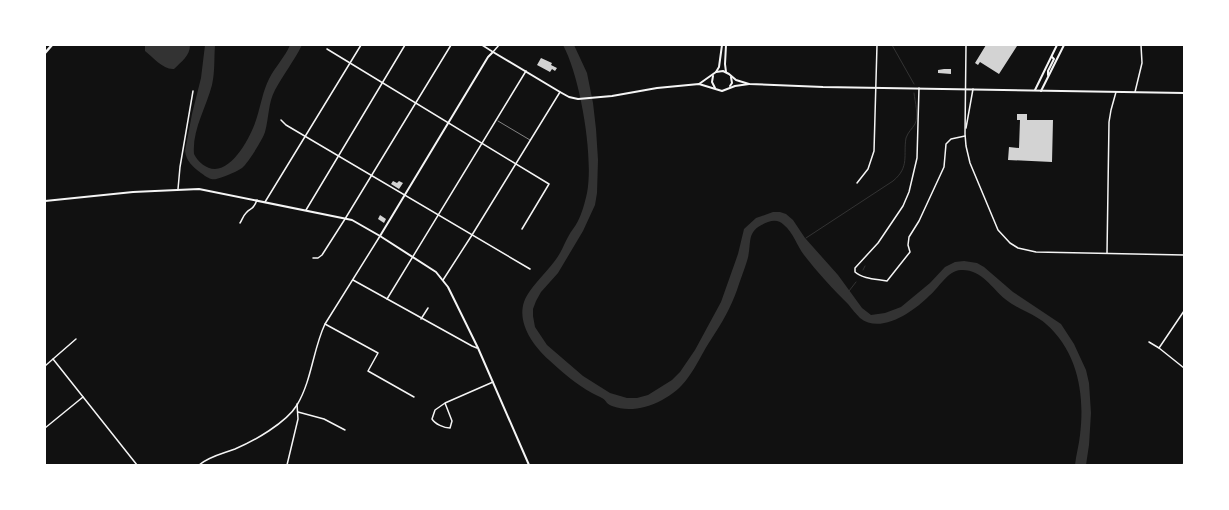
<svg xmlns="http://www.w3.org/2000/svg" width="1229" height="510" viewBox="0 0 1229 510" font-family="'Varela Round',sans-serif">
  <rect width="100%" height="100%" fill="#111"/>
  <g fill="#333">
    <path d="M145,45H190C190,56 181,62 174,69C163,70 153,57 145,51Z"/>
    <path d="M205,45H215C214,59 215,72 212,85C206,108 192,130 194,154C198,162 206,169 215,169C235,168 252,134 257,117C261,104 263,91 269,79C275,67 285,57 290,45H302C294,61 283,75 275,90C268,103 269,118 265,132C263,139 248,163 242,168C238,171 232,173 228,175C214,180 213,182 201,173C193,167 186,161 185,151L192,114L201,78Z"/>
    <path d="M563,45H574L587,73L593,103L596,129L598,160L597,193L595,205L583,231L558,273L541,292L536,301L533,309V316L535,327L547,345L583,376L610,393L627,398H637L648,395L672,380L680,372L695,350L721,302L738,254L744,229L756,218L773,212H780L786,214L793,220L805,238L838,275L862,308L871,315L885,313L901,307L930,283L945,267L955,262L964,261L977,263L984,267L1013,292L1061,324L1074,344L1086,370L1089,383L1091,413L1089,445L1086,465H1075C1076,455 1079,445 1080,435C1085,395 1078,352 1046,324C1035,314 1017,309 1005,299C992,288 981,269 961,270C947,271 939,288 929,296C914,311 881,335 860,318C856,314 852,309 848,304C833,289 817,272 804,255C797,246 793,232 784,225C779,220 774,220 768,222C744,231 753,242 747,261C744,271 740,280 737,290C731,307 722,323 712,338C703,351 697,366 687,379C672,400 637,416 612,406C605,403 608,402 602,398C599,396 595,395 592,393C577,385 561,371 549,360C533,346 517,323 524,302C530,286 551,269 560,253C563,248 565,242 568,237C571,231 575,227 578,221C582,213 585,202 587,193C594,157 580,76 563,45Z"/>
  </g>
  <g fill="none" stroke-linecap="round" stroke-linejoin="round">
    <g stroke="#333" stroke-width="1">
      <polyline points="892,45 914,84"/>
      <path d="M806,238L893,181C910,167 903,155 906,138C908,132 912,129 915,124C919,116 915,102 914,93"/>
      <polyline points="863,270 865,266"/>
      <polyline points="849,291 856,282"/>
    </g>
  </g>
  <g fill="#d3d3d3">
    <polygon points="986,45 1017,46 999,74 980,62 978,65 975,63"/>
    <polygon points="541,58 552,63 551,65 557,68 555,71 552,69 550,72 537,65"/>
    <polygon points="944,69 951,69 951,74 938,73 938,70"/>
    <polygon points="1017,114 1027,114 1027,120 1053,120 1052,162 1008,160 1009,147 1019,148 1020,120 1017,120"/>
    <polygon points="393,181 397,183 399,181 403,183 399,189 391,184"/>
    <polygon points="380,215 386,219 384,223 378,219"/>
  </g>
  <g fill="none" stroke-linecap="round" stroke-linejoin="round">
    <polyline stroke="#f5f5f5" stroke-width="0.5" points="498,121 530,140"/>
    <g stroke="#f5f5f5" stroke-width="1.5">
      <polyline points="482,45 493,52"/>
      <polyline points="966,45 965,134 966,146 970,163 998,230 1010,243 1018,248 1036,252 1184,255"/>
      <polyline points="327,49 549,184 522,229"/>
      <path d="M919,88L917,158L909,192L903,206L878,243L855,268V272C863,279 877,279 887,281L910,252L908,245L909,237L919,221L944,167L946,144L951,139L965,136"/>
      <polyline points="1135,92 1142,63 1141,45"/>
      <polyline points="281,120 286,125 530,269"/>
      <polyline points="966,128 973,89"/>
      <polyline points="857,183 868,169 874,151 877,45"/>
      <polyline points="178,189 180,167 193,91"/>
      <polyline points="265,202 361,45"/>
      <polyline points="306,210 405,45"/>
      <path d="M240,223C242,220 243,216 246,213C251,207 253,211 257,200"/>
      <polyline points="1107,253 1109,122 1111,110 1116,92"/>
      <polyline points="313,258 318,258 322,255 345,219 451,45"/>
      <polyline points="353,280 472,346 477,348"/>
      <polyline points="443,280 472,235 560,92"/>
      <polyline points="387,299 526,71"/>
      <polyline points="421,319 428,308"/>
      <polyline points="325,324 378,353 368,371 414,397"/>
      <polyline points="76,339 53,359 137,465"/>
      <polyline points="1149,342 1159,348 1184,368"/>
      <polyline points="1159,348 1184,311"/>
      <polyline points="45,366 53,359"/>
      <path d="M445,403L435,410L432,419C435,424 444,428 450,428L452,421L445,403L493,382"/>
      <polyline points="298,412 324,419 345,430"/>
      <polyline points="45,428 83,397"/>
      <polyline points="1183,465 1184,463"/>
    </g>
    <g stroke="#f5f5f5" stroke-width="1.5">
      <polyline points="493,52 499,45"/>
      <path d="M199,465C210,456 222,454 235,449C254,441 286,423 297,405C312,380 313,349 325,324L380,236"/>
      <polyline points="287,465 298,419 297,404"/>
    </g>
    <g stroke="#f5f5f5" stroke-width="2">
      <polyline points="716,72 719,67 722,45"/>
      <polyline points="726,72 725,64 726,45"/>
      <polyline points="380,236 436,272 448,287 478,348 529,465"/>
    </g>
    <g stroke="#f5f5f5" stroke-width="2">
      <polyline points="1048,75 1048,71 1054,59 1052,57"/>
      <polyline points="713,76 712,82 715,88"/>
      <polyline points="699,84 716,72 723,71 729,74 736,80 749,84 823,87 1184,93"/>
      <polyline points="730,86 732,83 731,77"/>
      <polyline points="1035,90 1057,45"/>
      <polyline points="1041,91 1064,45"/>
      <polyline points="45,201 133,192 199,189 352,220 380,236 488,57 493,52 560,92 569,97 578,99 612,96 657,88 699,84 722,91 735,86 749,84"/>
    </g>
    <polyline stroke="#f5f5f5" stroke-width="2.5" points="45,53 52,45"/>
  </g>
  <rect width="1229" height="510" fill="none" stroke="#ffffff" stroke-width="92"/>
</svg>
